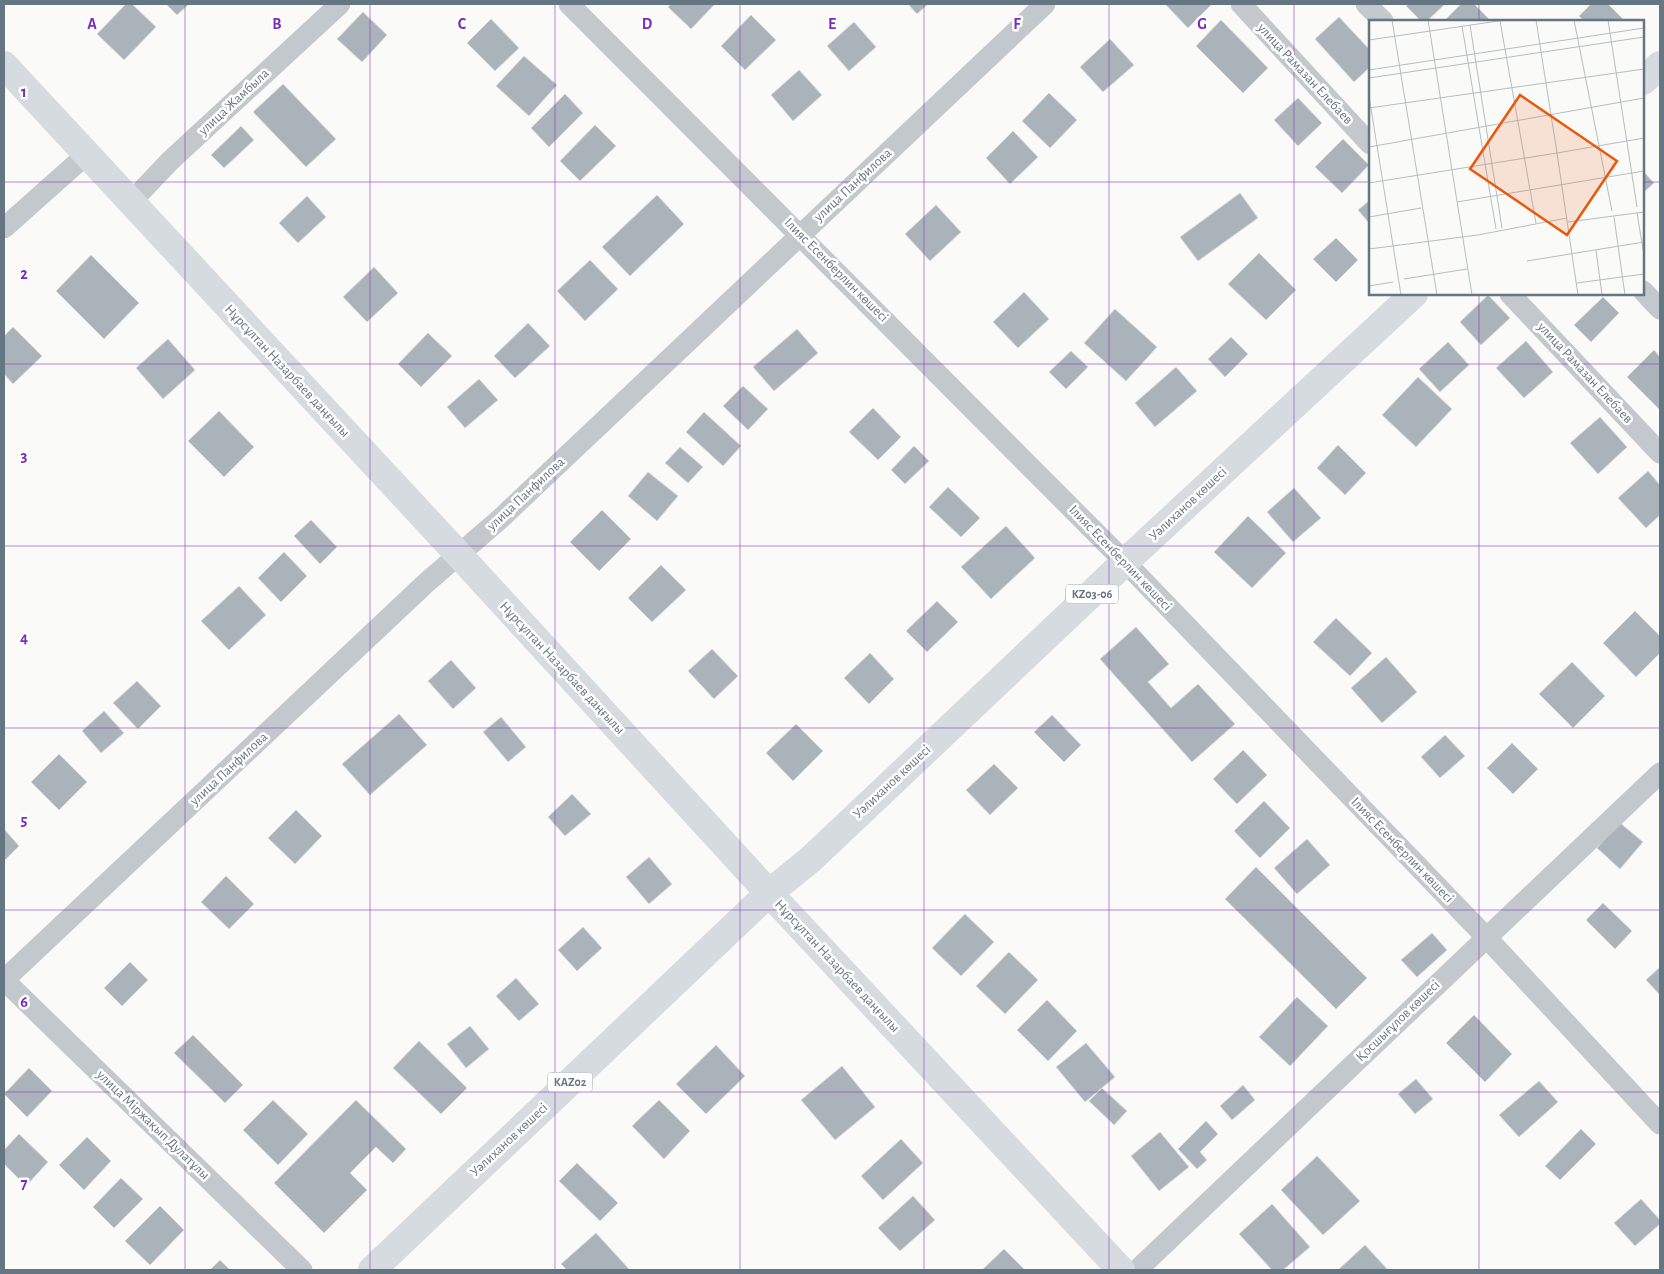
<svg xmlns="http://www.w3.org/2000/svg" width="1664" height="1274" viewBox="0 0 1664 1274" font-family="'Alegreya Sans',sans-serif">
  <rect width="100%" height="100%" fill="#fafaf8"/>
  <g fill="#aab3b9" stroke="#dcdcda">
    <polygon points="126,4 132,4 156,27 124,60 97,34"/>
    <polygon points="166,4 189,4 177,15"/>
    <polygon points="671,4 715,4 691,29 668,7"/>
    <polygon points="908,4 928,4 917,14"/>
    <polygon points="1165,4 1212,4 1188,28"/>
    <polygon points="1409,4 1445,4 1427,21 1421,21 1406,6"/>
    <polygon points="1461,4 1474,4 1491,21 1444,21"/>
    <polygon points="1591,4 1608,4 1624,20 1584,21 1579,16"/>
    <polygon points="363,12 387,35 362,62 337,39"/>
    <polygon points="751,15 776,40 745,70 721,46"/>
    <polygon points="1339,17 1370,50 1370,67 1354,82 1315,39"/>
    <polygon points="491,19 519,48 495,71 467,43"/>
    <polygon points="1221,20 1268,68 1243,93 1196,46"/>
    <polygon points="854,22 876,47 849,71 827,46"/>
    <polygon points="1110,39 1134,65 1103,92 1080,67"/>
    <polygon points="524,56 557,85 529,116 496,86"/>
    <polygon points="799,70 822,95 793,121 771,95"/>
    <polygon points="283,84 336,139 306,167 253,112"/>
    <polygon points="1049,93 1077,120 1050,148 1022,121"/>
    <polygon points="565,94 583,113 549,147 531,128"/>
    <polygon points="1298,98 1322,123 1298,146 1274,120"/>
    <polygon points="595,125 616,146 580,181 560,161"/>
    <polygon points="241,126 254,140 224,168 211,155"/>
    <polygon points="1013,131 1038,157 1010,184 986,158"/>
    <polygon points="1343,139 1369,165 1342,193 1315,167"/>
    <polygon points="1643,171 1654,183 1643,193"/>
    <polygon points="1240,193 1258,218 1198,261 1180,237"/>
    <polygon points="657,195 684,224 630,276 602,247"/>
    <polygon points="307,196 326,217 298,243 279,223"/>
    <polygon points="1370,200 1370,224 1358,210"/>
    <polygon points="936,205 961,232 930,261 905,234"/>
    <polygon points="1336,238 1358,260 1336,282 1313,259"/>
    <polygon points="1259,253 1296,290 1266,320 1228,284"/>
    <polygon points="91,255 139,303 104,339 56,291"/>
    <polygon points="590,260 618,289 585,321 557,291"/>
    <polygon points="374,267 398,293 367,322 343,297"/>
    <polygon points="1024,292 1049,319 1018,348 993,322"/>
    <polygon points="1488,295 1510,318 1481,345 1460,322"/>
    <polygon points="1603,297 1619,313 1591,342 1574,325"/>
    <polygon points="1115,309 1157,347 1126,381 1084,343"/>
    <polygon points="528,323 550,346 515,378 494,356"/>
    <polygon points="13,327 42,356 13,384 4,374 4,336"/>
    <polygon points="797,329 818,353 774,391 753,367"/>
    <polygon points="428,333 452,356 421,387 398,364"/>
    <polygon points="1231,337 1248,354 1225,377 1208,359"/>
    <polygon points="168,339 195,370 163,399 136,368"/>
    <polygon points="1526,341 1553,372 1524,398 1496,368"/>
    <polygon points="1448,342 1469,365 1440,392 1419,369"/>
    <polygon points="1654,350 1660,357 1660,410 1627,377"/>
    <polygon points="1071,351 1088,367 1066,389 1049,372"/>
    <polygon points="1176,367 1197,391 1155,427 1135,403"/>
    <polygon points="1418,377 1452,409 1416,447 1382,415"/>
    <polygon points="479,379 498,400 465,428 447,407"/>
    <polygon points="743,386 768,409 748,430 723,406"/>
    <polygon points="873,408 901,437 878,460 849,432"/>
    <polygon points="219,411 254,447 224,477 188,441"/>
    <polygon points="704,412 741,446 723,466 686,432"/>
    <polygon points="1600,417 1627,447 1598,474 1570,443"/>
    <polygon points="1338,445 1366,473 1345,495 1317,468"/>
    <polygon points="914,446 929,461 905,484 891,470"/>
    <polygon points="680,447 703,467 688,483 665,463"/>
    <polygon points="1648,471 1660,485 1660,515 1646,528 1618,498"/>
    <polygon points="648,472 678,496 657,521 628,496"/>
    <polygon points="948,487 980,518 961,537 929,507"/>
    <polygon points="1294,488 1321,518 1293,542 1267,512"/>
    <polygon points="602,510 631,539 599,571 570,542"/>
    <polygon points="1248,516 1286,553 1252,588 1214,552"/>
    <polygon points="311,520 337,547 320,564 294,536"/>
    <polygon points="1006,526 1035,558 991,599 961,567"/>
    <polygon points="284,552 307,576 281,602 258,578"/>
    <polygon points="661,565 686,590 652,622 628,598"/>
    <polygon points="239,586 266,615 229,650 201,621"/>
    <polygon points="937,601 958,622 927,652 906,631"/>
    <polygon points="1635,611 1660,636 1660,653 1636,677 1603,643"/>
    <polygon points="1336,618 1372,653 1350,676 1313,642"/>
    <polygon points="1136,627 1169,664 1148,682 1171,708 1198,684 1235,724 1192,762 1100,659"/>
    <polygon points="712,649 738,676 714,699 688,671"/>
    <polygon points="870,653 894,679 869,704 844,678"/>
    <polygon points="1386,657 1417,692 1382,723 1351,688"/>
    <polygon points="451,660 476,688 453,709 428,681"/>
    <polygon points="1572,662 1605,696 1573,728 1539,694"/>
    <polygon points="137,681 161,706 138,729 113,703"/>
    <polygon points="104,711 124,733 101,753 82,731"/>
    <polygon points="399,714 427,745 370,795 342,764"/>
    <polygon points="1052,715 1081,745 1064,762 1034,732"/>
    <polygon points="501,717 526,747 508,762 483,732"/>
    <polygon points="796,724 823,751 793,781 766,753"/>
    <polygon points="1445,735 1465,756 1440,778 1421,757"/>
    <polygon points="1512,743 1538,769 1513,794 1487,768"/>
    <polygon points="1243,750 1267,775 1237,804 1213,779"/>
    <polygon points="59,754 87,782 59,810 31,782"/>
    <polygon points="994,764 1018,788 990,815 966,790"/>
    <polygon points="572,794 591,814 565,836 548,817"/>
    <polygon points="1264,801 1290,828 1260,858 1234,831"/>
    <polygon points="296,810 322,836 295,864 268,838"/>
    <polygon points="1619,822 1643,842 1620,869 1597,848"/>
    <polygon points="4,829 19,846 4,861"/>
    <polygon points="1307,839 1330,865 1297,894 1274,868"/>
    <polygon points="649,857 672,884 649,904 626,877"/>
    <polygon points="1256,867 1367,978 1336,1009 1225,899"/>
    <polygon points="226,876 254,904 229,929 201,902"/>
    <polygon points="1603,903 1632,931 1615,949 1586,920"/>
    <polygon points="965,914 994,942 961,976 932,948"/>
    <polygon points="583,927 602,948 577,971 558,950"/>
    <polygon points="1432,933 1447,950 1417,977 1401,960"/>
    <polygon points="1009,952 1038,980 1005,1014 976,986"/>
    <polygon points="130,962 148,980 122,1006 104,988"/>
    <polygon points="1660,967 1660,995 1646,980"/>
    <polygon points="516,978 539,1004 519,1021 496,996"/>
    <polygon points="1297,997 1328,1026 1290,1066 1259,1037"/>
    <polygon points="1047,1000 1077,1031 1048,1061 1017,1030"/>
    <polygon points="1474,1015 1512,1054 1485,1082 1446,1043"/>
    <polygon points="470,1026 489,1049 466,1068 447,1044"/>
    <polygon points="193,1035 243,1085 225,1103 174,1053"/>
    <polygon points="419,1041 467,1088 441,1114 393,1068"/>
    <polygon points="1086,1043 1115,1077 1085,1102 1056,1067"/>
    <polygon points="716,1045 745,1076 706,1114 676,1084"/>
    <polygon points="842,1066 875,1107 835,1140 801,1100"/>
    <polygon points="29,1068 52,1091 27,1117 4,1094"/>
    <polygon points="1416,1079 1433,1099 1415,1114 1398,1094"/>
    <polygon points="1539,1081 1558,1102 1519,1137 1499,1115"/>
    <polygon points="1243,1085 1255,1100 1232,1120 1220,1106"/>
    <polygon points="1102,1088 1127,1111 1114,1125 1089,1101"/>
    <polygon points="273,1100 308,1134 278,1165 243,1130"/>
    <polygon points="356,1100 406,1149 393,1163 376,1147 350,1173 367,1190 324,1233 274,1183"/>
    <polygon points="659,1100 690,1131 664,1159 632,1126"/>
    <polygon points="1206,1121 1218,1134 1200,1152 1207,1160 1197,1169 1178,1149"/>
    <polygon points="1581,1129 1596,1144 1560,1180 1545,1166"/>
    <polygon points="1160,1132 1189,1167 1159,1191 1131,1156"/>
    <polygon points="19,1134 48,1162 26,1186 4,1164 4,1150"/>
    <polygon points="87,1137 111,1161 84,1190 59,1165"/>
    <polygon points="901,1139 923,1163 883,1200 861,1176"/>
    <polygon points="1317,1156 1360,1201 1323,1235 1281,1190"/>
    <polygon points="577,1163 618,1203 600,1221 559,1181"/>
    <polygon points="121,1178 143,1199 114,1228 93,1207"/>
    <polygon points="913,1196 935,1220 900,1251 878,1228"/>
    <polygon points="1641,1199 1660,1220 1660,1224 1635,1246 1614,1223"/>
    <polygon points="1272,1204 1310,1247 1283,1270 1272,1270 1239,1234"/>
    <polygon points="160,1206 184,1230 150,1265 125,1241"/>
    <polygon points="596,1233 629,1269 628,1270 567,1270 561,1264"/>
    <polygon points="1365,1245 1388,1270 1338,1270"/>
    <polygon points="1004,1249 1025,1270 982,1270"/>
    <polygon points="220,1260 230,1270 210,1270"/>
  </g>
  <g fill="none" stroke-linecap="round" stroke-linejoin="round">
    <g stroke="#c3c8cc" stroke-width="21">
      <polyline points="569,4 1125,562 1486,937 1660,1124"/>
      <polyline points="1241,4 1370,144"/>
      <polyline points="1366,4 1383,21"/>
      <polyline points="131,202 170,161 340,4"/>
      <polyline points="4,228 86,155"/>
      <polyline points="1643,291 1660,309"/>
      <polyline points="1510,294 1660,453"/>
      <polyline points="4,980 426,583 500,519 1045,4"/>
      <polyline points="4,980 302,1270"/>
      <polyline points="1137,1270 1660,773"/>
    </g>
    <polyline stroke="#d6dbdf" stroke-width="28" points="4,65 459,555 769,893"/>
    <g stroke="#d6dbdf" stroke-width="28">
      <polyline points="1643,81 1660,65"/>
      <polyline points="769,893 811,859 1125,562 1414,294"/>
    </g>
    <polyline stroke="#d6dbdf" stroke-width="28" points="372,1270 769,893 1121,1270"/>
  </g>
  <path fill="none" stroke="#7b2cbf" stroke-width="1" stroke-opacity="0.55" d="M185,4V1270M370,4V1270M555,4V1270M740,4V1270M924,4V1270M1109,4V1270M1294,4V1270M1479,4V21M4,182H1370M1643,182H1660M1479,294V1270M4,364H1660M4,546H1660M4,728H1660M4,910H1660M4,1092H1660"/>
  <g text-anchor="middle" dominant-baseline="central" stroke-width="5" stroke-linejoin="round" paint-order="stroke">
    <g fill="#fff" stroke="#939fa8" stroke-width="1">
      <rect x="1066" y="584.5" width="52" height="19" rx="4"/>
      <rect x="547.5" y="1072.5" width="45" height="19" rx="4"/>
    </g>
    <g font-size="12" font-weight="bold" fill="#657683">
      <text x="1092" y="594">KZ03-06</text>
      <text x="570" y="1082">KАZ02</text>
    </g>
    <g font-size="14" fill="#657683" stroke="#fff">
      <text transform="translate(1305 74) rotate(47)">улица Рамазан Елебаев</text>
      <text transform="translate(234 102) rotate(-43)">улица Жамбыла</text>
      <text transform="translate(853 185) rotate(-43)">улица Панфилова</text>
      <text transform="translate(836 270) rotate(45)">Ілияс Есенберлин көшесі</text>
      <text transform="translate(287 371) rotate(47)">Нұрсұлтан Назарбаев даңғылы</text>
      <text transform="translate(1585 373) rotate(47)">улица Рамазан Елебаев</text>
      <text transform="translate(526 494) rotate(-43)">улица Панфилова</text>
      <text transform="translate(1188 504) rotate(-43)">Уәлиханов көшесі</text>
      <text transform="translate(1120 558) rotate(46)">Ілияс Есенберлин көшесі</text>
      <text transform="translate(562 668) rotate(47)">Нұрсұлтан Назарбаев даңғылы</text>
      <text transform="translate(229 769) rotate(-43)">улица Панфилова</text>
      <text transform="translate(892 782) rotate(-43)">Уәлиханов көшесі</text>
      <text transform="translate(1402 850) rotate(46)">Ілияс Есенберлин көшесі</text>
      <text transform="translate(837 966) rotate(47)">Нұрсұлтан Назарбаев даңғылы</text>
      <text transform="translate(1398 1021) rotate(-44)">Қосшығұлов көшесі</text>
      <text transform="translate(153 1125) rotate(44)">улица Міржақып Дулатұлы</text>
      <text transform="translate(509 1140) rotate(-43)">Уәлиханов көшесі</text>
    </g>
  </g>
  <g transform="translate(1369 20)">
    <rect width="275" height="275" fill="#fafaf8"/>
    <path fill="none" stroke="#b5bdc2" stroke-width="1" d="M23,0L68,275M59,0L103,275M167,0L188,133L275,118M205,0L243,191M239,0L268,187M131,1L167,203M101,5L133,208M93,6L127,209M0,20L136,0M0,50L275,8M0,58L275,17M0,76L32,275M0,88L275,49M0,127L275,78M188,133L209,275M0,163L188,133M88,182L275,151M268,193L275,235M0,197L52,188M245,197L256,275M199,202L275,192M0,229L109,215L198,198M227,230L233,275M158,241L275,222M35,259L98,249M208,263L275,254M0,266L24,262"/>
    <path fill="#e8590c" fill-opacity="0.15" stroke="#e8590c" stroke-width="2.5" d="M151,75L248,141L198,215L101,149Z"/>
    <rect width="275" height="275" fill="none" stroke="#657683" stroke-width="2.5"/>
  </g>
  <g font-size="16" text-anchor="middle" font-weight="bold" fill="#7b2cbf" stroke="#fff" stroke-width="5" stroke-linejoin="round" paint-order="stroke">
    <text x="92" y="29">A</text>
    <text x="277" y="29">B</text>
    <text x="462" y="29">C</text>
    <text x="647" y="29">D</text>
    <text x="832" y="29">E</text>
    <text x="1017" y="29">F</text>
    <text x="1202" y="29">G</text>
    <text x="24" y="97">1</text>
    <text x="24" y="279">2</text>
    <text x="24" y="461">3</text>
    <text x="24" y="643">4</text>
    <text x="24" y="825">5</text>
    <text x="24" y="1007">6</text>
    <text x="24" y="1189">7</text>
  </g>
  <rect width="1664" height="1274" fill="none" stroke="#657683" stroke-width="10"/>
</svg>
